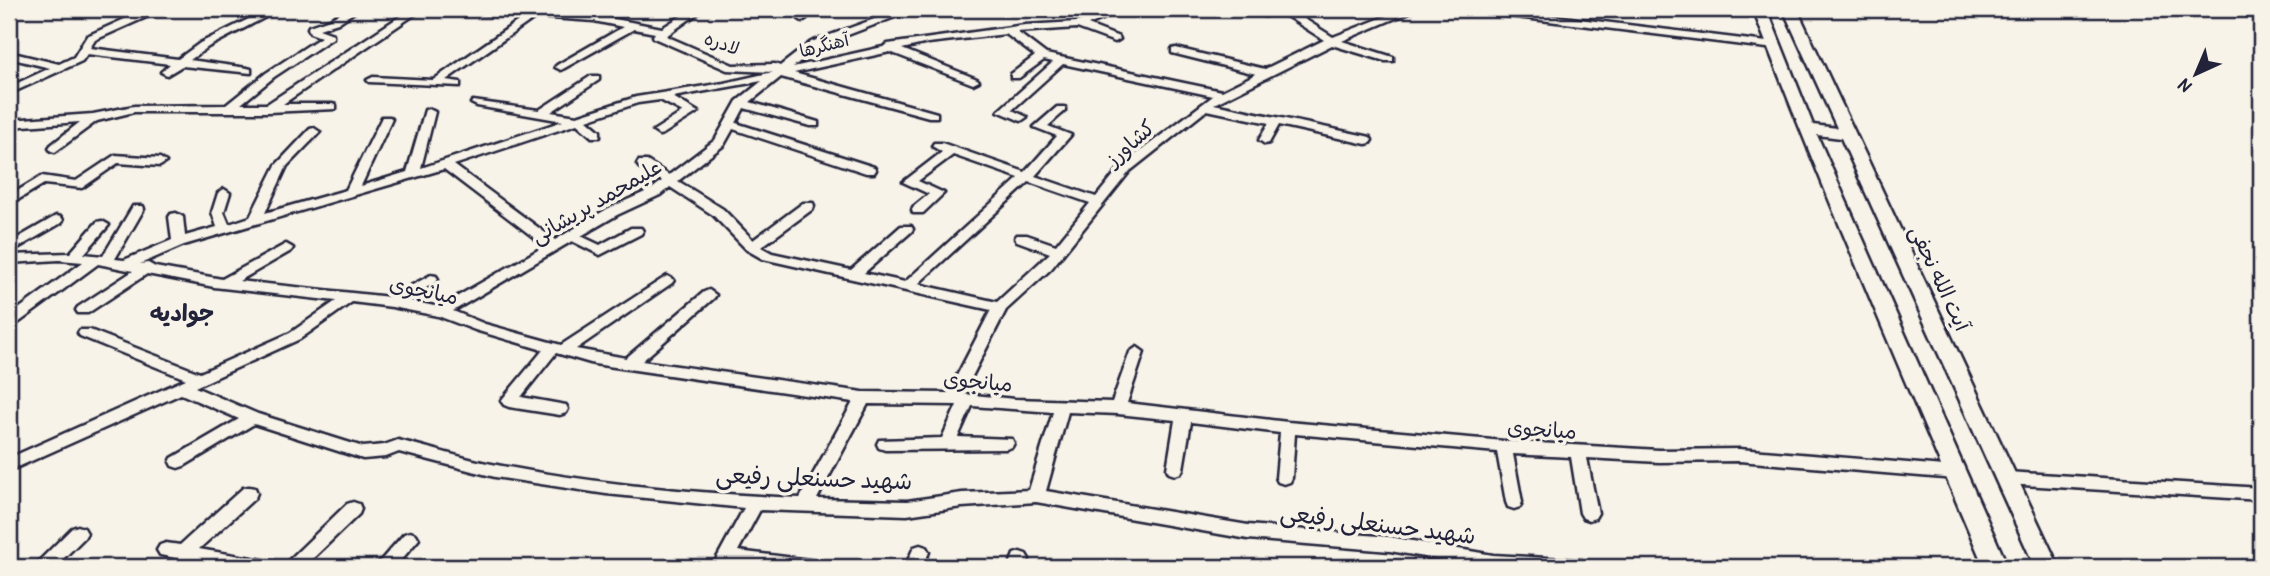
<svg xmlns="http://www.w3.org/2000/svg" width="2270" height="576" viewBox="0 0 2270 576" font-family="'Patrick Hand','Playpen Sans Arabic',sans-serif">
  <rect width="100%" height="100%" fill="#f7f3e8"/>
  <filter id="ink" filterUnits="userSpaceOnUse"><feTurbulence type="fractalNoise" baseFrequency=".0143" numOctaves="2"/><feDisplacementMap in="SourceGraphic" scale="14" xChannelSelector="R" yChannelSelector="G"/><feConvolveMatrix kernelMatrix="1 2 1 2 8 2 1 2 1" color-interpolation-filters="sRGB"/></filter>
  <g filter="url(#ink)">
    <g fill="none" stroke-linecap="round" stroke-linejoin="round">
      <defs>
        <g id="minor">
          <polygon points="9,9 15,9 16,10 9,14"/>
          <polygon points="127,9 181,9 176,12 151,15 95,40 90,48 178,59 200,43 269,9 281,9 208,47 190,60 247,68 251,69 251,73 182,66 167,75 161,72 170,64 87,54 82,61 9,94 9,87 50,68 9,58 9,52 59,64 74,57 87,36 138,13"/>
          <polygon points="347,9 359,9 338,23 319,29 333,34 333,38 274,77 241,104 267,104 411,9 423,9 283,104 332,104 336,105 336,109 268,112 134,112 97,121 55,152 51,151 49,148 51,145 80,122 9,127 9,120 93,114 134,106 226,105 266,73 321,37 310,33 308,28 309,26 330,19"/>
          <path d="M445,9H495L594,15L662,28L692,9H704L666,36L733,65L775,64L780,66L811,42L902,9H916L819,46L793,67L883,47L888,44L1025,25L1077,22L1113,9H1127L1088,25L1119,37L1120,39L1115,42L1077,28L1017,32L1046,54L1222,91L1256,74L1172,53V49L1176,48L1265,69L1324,40L1280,12L1265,16L1234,11L1233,9H1289L1333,37L1404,9H1417L1342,41L1393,57V61H1385L1332,45L1214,104L1366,136L1370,137L1372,140L1370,143L1366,144L1279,125L1269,143L1265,144L1259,140L1269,123L1207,110L1130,171L1051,269L1006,310L963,394L1015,399L1112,402L1130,352L1137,347L1144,352L1127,403L1288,422L1504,441L1659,450L1739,449L1956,467L1962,469L1964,473L1962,477L1956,479L1739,461L1659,462L1587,458L1598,513L1595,518L1589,520L1583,518L1580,513L1571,457L1513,454L1522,502L1520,507L1514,509L1508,507L1506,502L1497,452L1295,434L1292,478L1290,482L1284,484L1278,482L1276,478L1280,433L1191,422L1183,469L1181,473L1175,475L1169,473L1167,469L1175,420L1118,414L1068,412L1046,491L1248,525L1390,537L1493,555L1582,560L1588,562L1591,567H1482L1390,551L1248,539L1036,502L962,507L907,515L760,510L738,551L810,560L816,562L819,567H752L731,565L730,567H712L744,508L606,494L495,477L399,452L386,457L363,459L254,424L184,466L178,468L172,466L170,462L172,458L239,419L181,394L9,471V458L186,379L80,336L78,333L80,330H90L200,373L290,333L336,301L214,287L147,274L88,313H78L76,310L78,307L133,271L98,264L14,326L9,328V316L83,262L59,260L9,263V255L70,253L97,222L102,221L109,225L84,254L103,256L133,206H143L144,209L115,259L124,260L172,240L169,217L171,214L176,213L183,217L185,236L217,227L212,212L218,193L224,189L230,193L224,212L229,224L250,217L276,165L310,129L314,128L320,132L287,166L265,213L346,190L382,117H390L392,119L361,186L407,172L425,110L429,109L435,112L421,168L563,121L477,106L471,103L473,101L539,110L591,76H599V80L551,112L577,116L636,97L724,83L773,72L727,70L654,38L653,36L655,33L634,29L561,70L555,67L557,65L623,27L594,21L536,17L446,80L460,82V86L369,82L367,80L373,77L433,80L524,17L450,12ZM1006,34L1035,56L1011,74V78H1019L1044,60L1053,62L998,111L1021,121L1027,117L1012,110L1063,64L1213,96L1122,165L1096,197L1035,176L1071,135L1048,126L1065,111V107H1057L1034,127L1057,136L1025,172L942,143H934L932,146L942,152L903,182L929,194L913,207L912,210L913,213H923L944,193L918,181L953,155L1019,178L905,282L864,273L911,232L913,229L911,226H901L851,270L772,253L761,247L813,209L814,206L813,203H803L753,240L723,209L678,181L724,145L733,129L866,173H874L876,170L874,167L736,123L744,108L810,126H818V122L750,102L781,77L929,117H937V113L794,73L890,52L973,84L979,81L977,79L902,49L928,43ZM762,81L737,101L715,140L669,175L647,161H639L637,164L639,167L662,181L652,189L607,209L555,240L454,165L577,124L592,137H600V131L587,120L638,103L660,100L683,112L653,131L659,135L663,134L698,112L673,97ZM444,169L545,246L439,307L406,300L436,282L438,279L436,276L431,275L390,297L239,281L291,251L293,248L286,244L222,279L155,267L148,263L140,264L184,245ZM1029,182L1090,203L1056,245L1027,235H1017L1015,238L1017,241L1050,253L997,302L918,284ZM670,187L713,215L747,250L763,259L991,310L948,393L863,392L642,361L714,298L716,295L709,290L704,292L626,358L576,349L672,283L674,280L667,276L561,345L485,324L453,311L572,241L600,255L641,234L643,231L641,228H631L600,245L581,236L617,215L660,195ZM352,302L392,307L438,316L475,330L543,350L504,397L501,401L504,405L509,407L560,415L566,413L568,409L566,405L521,397L556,353L594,364L853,402L800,498C699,494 596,484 497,465C464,459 431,448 398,440L384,445L363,447L258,414L195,387L300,339ZM868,404L957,405L942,438L879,440L877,444L879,448L885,450L1006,449L1012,447L1014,443L1012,439L958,437L972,406L1053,412L1029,490L962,493L907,501L817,499Z"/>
          <polygon points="785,9 796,9 807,18 802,21"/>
          <polygon points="1470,9 1498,9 1775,43 1780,46 1775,49 1475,12"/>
          <polygon points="115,155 160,158 166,162 160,166 118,163 82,188 44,184 9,205 9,196 42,176 76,181"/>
          <polygon points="56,216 61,217 63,220 61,223 9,253 9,243"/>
          <polygon points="2007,472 2261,488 2261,500 2007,484 2001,482 1999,478 2001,474"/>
          <polygon points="249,487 255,488 257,493 255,498 199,549 264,560 270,562 273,567 224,567 160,555 157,550 160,545 166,543 180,545 243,488"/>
          <polygon points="353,502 359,504 361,509 359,514 304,567 284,567 287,562 347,504"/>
          <polygon points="78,526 84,528 87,533 84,538 55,567 35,567 38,562 72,528"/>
          <polygon points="410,532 416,534 419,539 395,567 375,567 404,534"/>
          <polygon points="920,545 926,547 929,552 923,567 905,567 914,547"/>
          <polygon points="1020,552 1026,554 1029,559 1027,567 1009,567 1014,554"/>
        </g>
        <path id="secondary" d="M1753,9H1767L1813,125L1837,128L1783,9H1797L2059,567H2035L1841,138L1817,135L2008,567H1984C1906,382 1825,197 1753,9Z"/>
      </defs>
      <use href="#minor" stroke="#22223b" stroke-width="5"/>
      <use href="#secondary" stroke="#22223b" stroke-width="5"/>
      <use href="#minor" fill="#f7f3e8" fill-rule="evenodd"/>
      <use href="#secondary" fill="#f7f3e8" fill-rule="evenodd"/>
    </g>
  </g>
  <g text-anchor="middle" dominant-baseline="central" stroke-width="7" stroke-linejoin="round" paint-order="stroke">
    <g font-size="18" fill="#22223b" stroke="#f7f3e8">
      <text transform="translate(722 43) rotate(19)">لادره</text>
      <text transform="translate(824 45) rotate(-14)">آهنگرها</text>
    </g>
    <g font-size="21" fill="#22223b" stroke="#f7f3e8">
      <text transform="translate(1130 143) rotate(-42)">کشاورز</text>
      <text transform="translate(596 201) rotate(-30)">علیمحمد پریشانی</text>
      <text transform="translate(1940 278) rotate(65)">آیت الله نجفی</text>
      <text transform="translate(424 290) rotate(12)">میانجوی</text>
      <text transform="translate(978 381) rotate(5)">میانجوی</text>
      <text transform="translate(1542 429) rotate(4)">میانجوی</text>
    </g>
    <g font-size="23" font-weight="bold" fill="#22223b" stroke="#f7f3e8">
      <text x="182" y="312">جوادیه</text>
    </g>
    <g font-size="24" fill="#22223b" stroke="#f7f3e8">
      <text transform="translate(814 477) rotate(2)">شهید حسنعلی رفیعی</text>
      <text transform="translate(1378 523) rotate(7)">شهید حسنعلی رفیعی</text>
    </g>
  </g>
  <rect width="2270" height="576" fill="none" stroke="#f7f3e8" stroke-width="35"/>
  <rect x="18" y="18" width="2235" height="541" fill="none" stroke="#22223b" stroke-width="2.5" filter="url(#ink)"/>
  <g transform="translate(2196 74) rotate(224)" stroke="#f7f3e8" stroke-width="5" paint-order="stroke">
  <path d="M0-5L12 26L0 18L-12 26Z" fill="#22223b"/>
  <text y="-10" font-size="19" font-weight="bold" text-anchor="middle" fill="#22223b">N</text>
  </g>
</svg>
